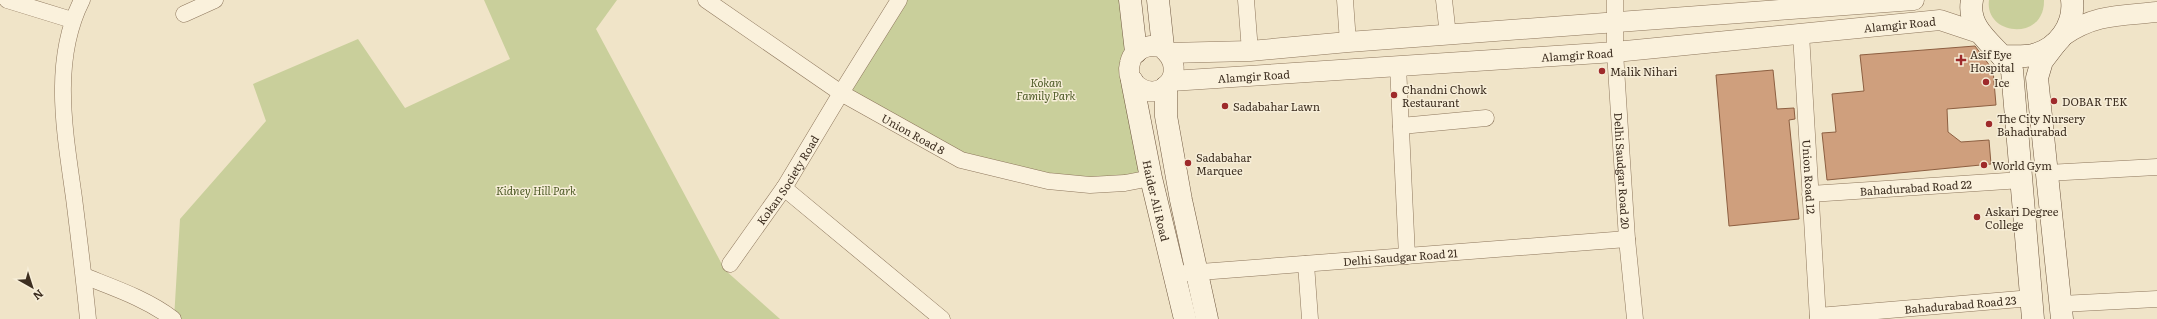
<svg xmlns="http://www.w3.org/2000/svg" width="2157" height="319" viewBox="0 0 2157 319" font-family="Literata,serif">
  <rect width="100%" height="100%" fill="#f0e4c8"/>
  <g fill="#c9cf9b">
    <polygon points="484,0 617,0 596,29 725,270 780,319 174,319 180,219 266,121 253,84 358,39 405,108 510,59"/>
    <polygon points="898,0 1129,0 1151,178 1090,185 961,160 841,93"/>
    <path d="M1989,0H2044C2045,42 1984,36 1989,0Z"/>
  </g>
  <g fill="#cf9f7d" stroke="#8d5f41">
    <polygon points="1975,46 1993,70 1996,105 1947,109 1948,132 1961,142 1989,140 1991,164 1827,180 1822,133 1836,132 1832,94 1864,91 1860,55"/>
    <polygon points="1773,70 1777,109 1794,108 1795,119 1789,120 1799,219 1729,226 1716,75"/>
  </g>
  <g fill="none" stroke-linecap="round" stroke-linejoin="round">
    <defs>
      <g id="minor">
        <polyline points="7,0 72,20"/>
        <path d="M82,0C51,61 65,133 74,198C79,238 84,278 88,319"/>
        <path id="s1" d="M706,0L841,93L961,160L1048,181L1090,185L1125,183L1151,178"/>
        <polyline points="1246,0 1250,51"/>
        <polyline points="1345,0 1348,42"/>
        <polyline points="1444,0 1448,35"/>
        <path id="s2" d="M1615,0V52L1627,239L1635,319"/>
        <polyline points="184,14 215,0"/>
        <path id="s3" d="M1801,34L1818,319"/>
        <polyline points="1398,66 1407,256"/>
        <polyline points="1401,126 1486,118"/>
        <polyline points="2047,173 2157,167"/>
        <polyline points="784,188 942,319"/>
        <path id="s4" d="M1810,194L2022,180"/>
        <path id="s5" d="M730,264L784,188L841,93L899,0"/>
        <polyline points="1306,264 1310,319"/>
        <path id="s6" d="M1174,274L1627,239"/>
        <path d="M84,276C114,288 147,299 173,319"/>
        <polyline points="2061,304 2157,299"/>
        <path id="s7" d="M1818,316L2032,298"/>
      </g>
      <g id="tertiary">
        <path d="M2063,36C2095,14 2119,16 2157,12"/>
        <path d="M1150,46L1163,47L1162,48C1192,72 1158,108 1134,83C1129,78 1128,70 1130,63C1132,53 1140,48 1150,46Z"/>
        <polyline points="1168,53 1250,51 1348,42 1914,0"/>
        <path id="s8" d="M1171,81L1615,52L1940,20L1979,33"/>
      </g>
      <g id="secondary">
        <polyline points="1130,0 1136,52"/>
        <polyline points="1158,0 1163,47"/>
        <path d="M1972,0C1967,25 1987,40 2002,56C2013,56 2023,57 2033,55C2058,49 2075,25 2072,0"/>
        <polyline points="2055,44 2042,61 2037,78 2062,319"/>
        <polyline points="2002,56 2012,70 2033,319"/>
        <path id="s9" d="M1132,81L1151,178L1185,319"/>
        <polyline points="1166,87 1166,116 1181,200 1207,319"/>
      </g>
    </defs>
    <use href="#minor" stroke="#8d765c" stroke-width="17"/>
    <use href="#tertiary" stroke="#8d765c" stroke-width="21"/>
    <use href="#secondary" stroke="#6f573f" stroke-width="23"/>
    <use href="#minor" stroke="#faf1dc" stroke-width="16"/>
    <use href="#tertiary" stroke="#faf1dc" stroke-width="20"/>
    <use href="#secondary" stroke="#faf1dc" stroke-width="22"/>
  </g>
  <g fill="#9e2a2b" stroke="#f7eed8" stroke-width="1.5">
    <path d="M1959 54h4v4h4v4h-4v4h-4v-4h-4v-4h4z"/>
    <circle cx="1602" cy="71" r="4"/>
    <circle cx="1986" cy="82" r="4"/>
    <circle cx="1394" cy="95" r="4"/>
    <circle cx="2054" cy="101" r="4"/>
    <circle cx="1225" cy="106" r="4"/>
    <circle cx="1989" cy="124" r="4"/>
    <circle cx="1188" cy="163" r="4"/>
    <circle cx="1984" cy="165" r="4"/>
    <circle cx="1977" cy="217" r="4"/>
  </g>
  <g text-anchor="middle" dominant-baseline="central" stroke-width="3" stroke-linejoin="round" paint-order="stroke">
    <g font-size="11" fill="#3d2e20" stroke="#f7eed8">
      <text stroke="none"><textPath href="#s8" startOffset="731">Alamgir Road</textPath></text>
      <text stroke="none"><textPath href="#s8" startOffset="407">Alamgir Road</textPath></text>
      <text stroke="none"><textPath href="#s8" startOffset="83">Alamgir Road</textPath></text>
      <text stroke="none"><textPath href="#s1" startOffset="247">Union Road 8</textPath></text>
      <text stroke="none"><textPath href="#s2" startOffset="171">Delhi Saudgar Road 20</textPath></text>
      <text stroke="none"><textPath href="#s3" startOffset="143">Union Road 12</textPath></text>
      <text stroke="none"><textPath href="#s5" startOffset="102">Kokan Society Road</textPath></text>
      <text stroke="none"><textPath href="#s4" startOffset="106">Bahadurabad Road 22</textPath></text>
      <text stroke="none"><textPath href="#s9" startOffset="122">Haider Ali Road</textPath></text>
      <text stroke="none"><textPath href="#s6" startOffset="227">Delhi Saudgar Road 21</textPath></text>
      <text stroke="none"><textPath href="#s7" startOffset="143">Bahadurabad Road 23</textPath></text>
    </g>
    <g font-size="11" fill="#3d2e20" stroke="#f7eed8" text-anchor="start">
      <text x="1970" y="54">Asif Eye<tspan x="1970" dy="13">Hospital</tspan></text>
      <text x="1610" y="71">Malik Nihari</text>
      <text x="1994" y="82">Ice</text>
      <text x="1402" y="89">Chandni Chowk<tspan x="1402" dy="13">Restaurant</tspan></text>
      <text x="2062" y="101">DOBAR TEK</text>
      <text x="1233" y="106">Sadabahar Lawn</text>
      <text x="1997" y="118">The City Nursery<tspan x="1997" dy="13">Bahadurabad</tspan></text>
      <text x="1196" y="157">Sadabahar<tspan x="1196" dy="13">Marquee</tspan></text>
      <text x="1992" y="165">World Gym</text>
      <text x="1985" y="211">Askari Degree<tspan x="1985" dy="13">College</tspan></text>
    </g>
    <g font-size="11" font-style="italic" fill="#4d5a26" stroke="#f7eed8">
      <text x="1046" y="82">Kokan<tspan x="1046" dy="13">Family Park</tspan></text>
      <text x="536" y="190">Kidney Hill Park</text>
    </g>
  </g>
  <g transform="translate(32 287) rotate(141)" stroke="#f7eed8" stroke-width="3" paint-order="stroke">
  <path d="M0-3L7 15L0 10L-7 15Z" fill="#3d2e20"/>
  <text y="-6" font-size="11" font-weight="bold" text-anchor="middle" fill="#3d2e20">N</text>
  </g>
</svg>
